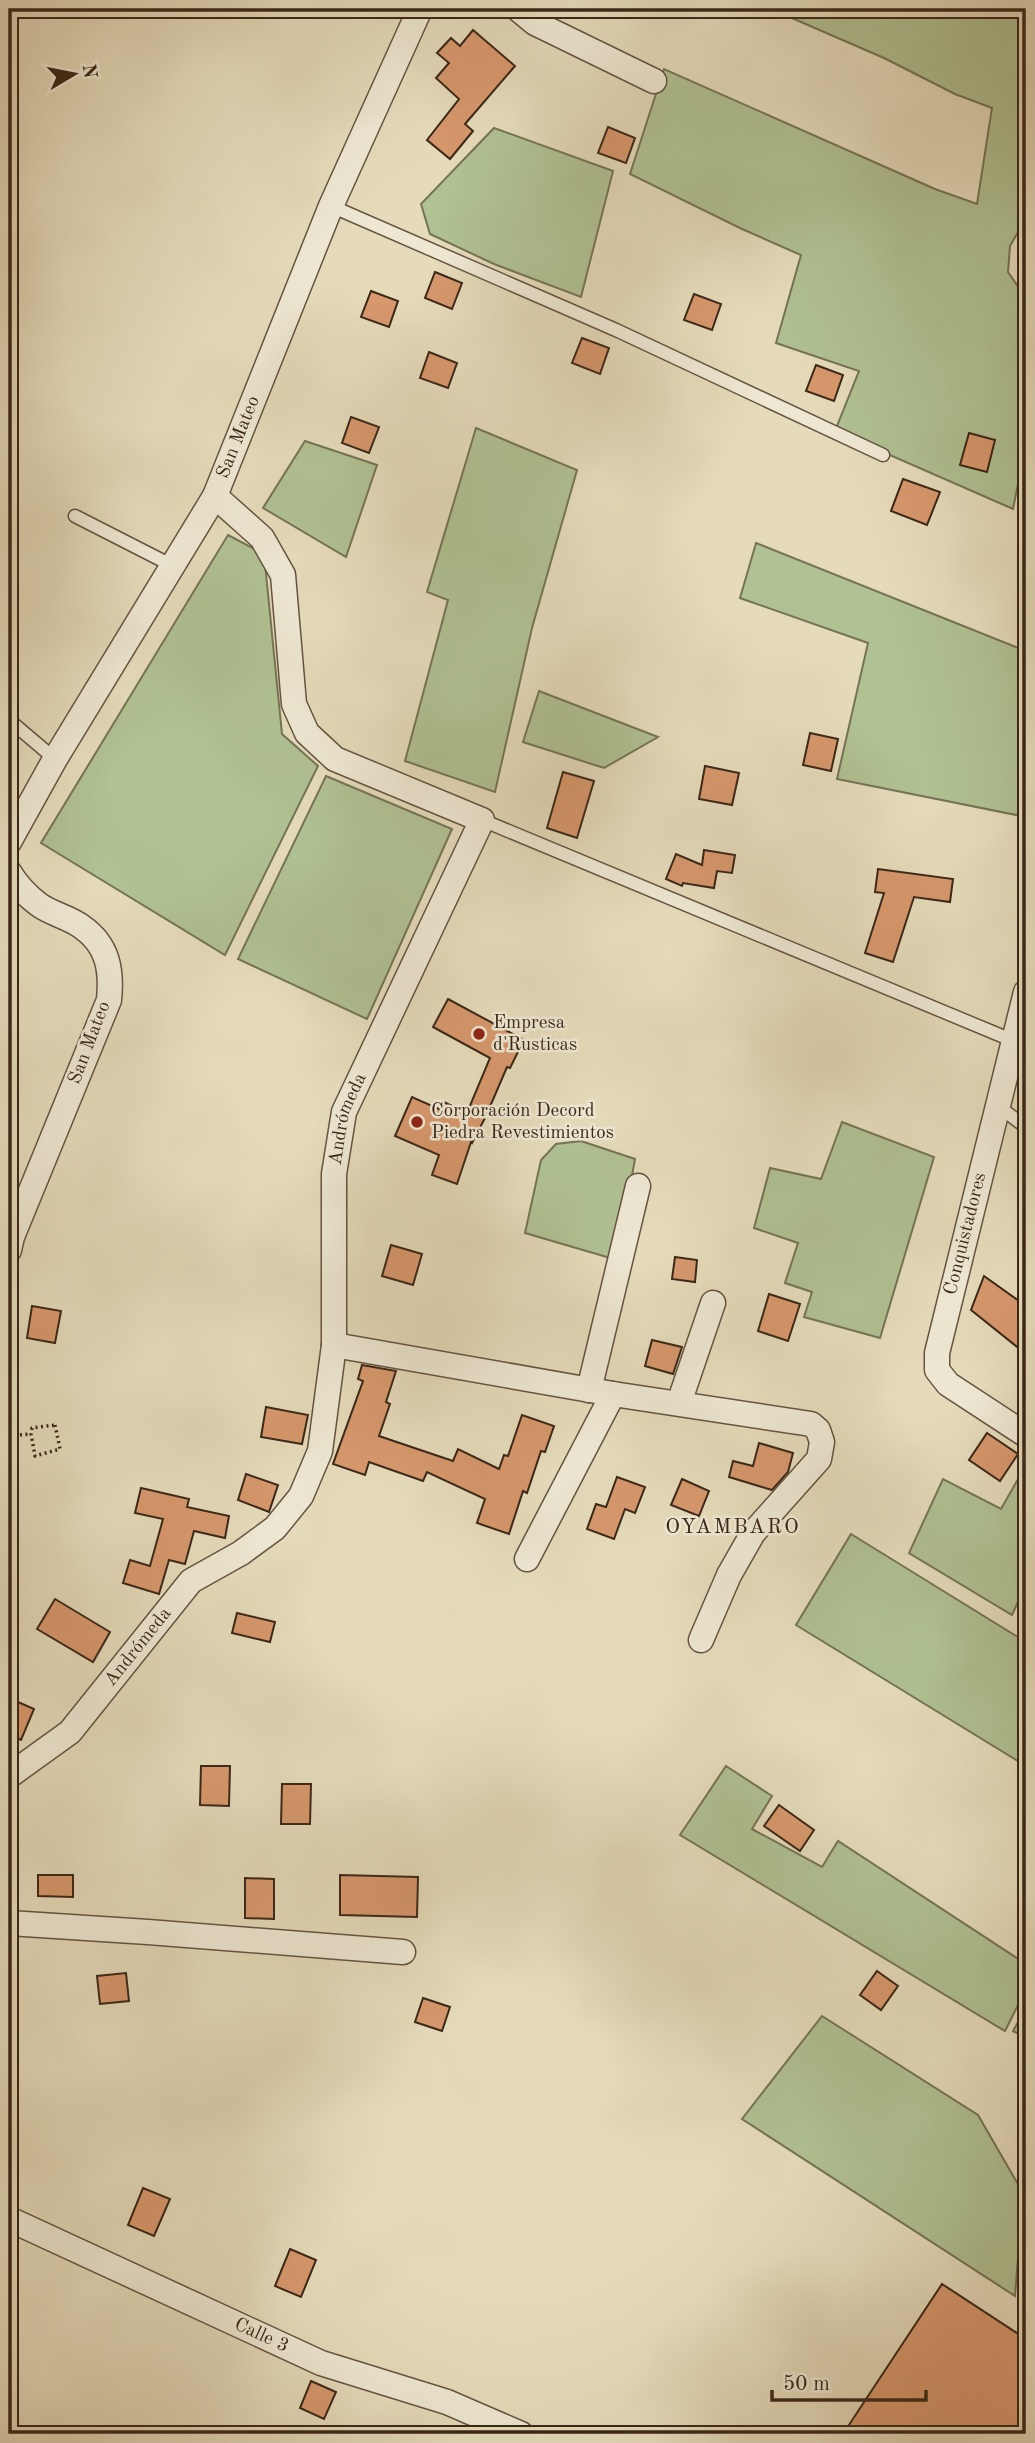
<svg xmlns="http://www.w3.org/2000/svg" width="1035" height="2443" viewBox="0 0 1035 2443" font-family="'Old Standard TT',serif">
  <rect width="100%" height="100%" fill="#e5dbbb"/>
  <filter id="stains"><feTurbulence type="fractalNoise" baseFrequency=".00286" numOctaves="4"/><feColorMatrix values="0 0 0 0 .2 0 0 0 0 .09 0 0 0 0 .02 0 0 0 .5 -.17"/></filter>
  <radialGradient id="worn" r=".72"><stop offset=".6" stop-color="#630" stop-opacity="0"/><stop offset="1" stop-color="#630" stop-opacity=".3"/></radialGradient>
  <g fill="#b0c193" stroke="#757456" stroke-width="2">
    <polygon points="771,9 1026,9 1026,218 1010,246 1008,272 1026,298 1026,443 1013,509 835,431 859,371 776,343 801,255 742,229 630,174 664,69 935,189 977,204 992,108 955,94 884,58"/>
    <polygon points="494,128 613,171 581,297 494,264 430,234 421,204"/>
    <polygon points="476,428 577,470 532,628 495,792 405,761 448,600 427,592"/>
    <polygon points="305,441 377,465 346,557 263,508"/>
    <polygon points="228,535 264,554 282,734 318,766 225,955 41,843"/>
    <polygon points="756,543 1026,651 1026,817 837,779 868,643 740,598"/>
    <polygon points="539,691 658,737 604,768 523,742"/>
    <polygon points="326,776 452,829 367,1019 238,959"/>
    <polygon points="842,1122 934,1157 880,1338 804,1317 812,1292 785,1283 798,1243 754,1228 770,1168 821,1179"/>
    <polygon points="581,1141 635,1159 617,1260 525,1233 541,1160 556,1144"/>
    <polygon points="1026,1465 1026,1584 1012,1615 909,1553 943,1479 1001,1509"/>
    <polygon points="851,1534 1026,1642 1026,1766 796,1625"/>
    <polygon points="726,1766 772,1796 752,1829 822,1867 838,1841 1026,1964 1026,1989 1005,2031 680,1835"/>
    <polygon points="1026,2008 1026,2038 1013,2031"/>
    <polygon points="822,2016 978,2115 1023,2193 1015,2296 742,2119"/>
  </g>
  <g fill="#d7986d" stroke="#3a2718" stroke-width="2">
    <polygon points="473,30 515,66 465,124 473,131 450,159 427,140 459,99 436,78 449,63 437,53 451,38 460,46"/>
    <polygon points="608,127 635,138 626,163 598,153"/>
    <polygon points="435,272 462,283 452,309 425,298"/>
    <polygon points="371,291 398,301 389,327 361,317"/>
    <polygon points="694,294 721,304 712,330 684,320"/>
    <polygon points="582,338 609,348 600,374 572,363"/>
    <polygon points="429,352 457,363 448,388 420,378"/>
    <polygon points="816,365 843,375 834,401 806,391"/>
    <polygon points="351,417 379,427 369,453 342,443"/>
    <polygon points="969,433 995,440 987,472 960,465"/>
    <polygon points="903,479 940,492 927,525 891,511"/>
    <polygon points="810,733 838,739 831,771 803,765"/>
    <polygon points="705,766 739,773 732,805 699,799"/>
    <polygon points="563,772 594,781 577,838 547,828"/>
    <polygon points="704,850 735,855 732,873 717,871 714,888 683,883 682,886 666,879 676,854 702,865"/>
    <polygon points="878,869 953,879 950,902 914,897 893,962 865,953 884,893 875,892"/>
    <polygon points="448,999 524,1040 510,1068 507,1067 486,1116 472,1143 471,1142 457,1184 432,1175 439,1155 395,1136 412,1097 441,1110 444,1102 467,1113 490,1058 433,1027"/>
    <polygon points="391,1245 422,1254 413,1285 382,1276"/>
    <polygon points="675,1257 697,1260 695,1282 672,1279"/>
    <polygon points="984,1276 1026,1306 1026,1354 971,1310"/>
    <polygon points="769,1294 800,1304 788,1341 758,1331"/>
    <polygon points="32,1306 61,1311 55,1343 27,1338"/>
    <polygon points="652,1340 682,1347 673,1374 645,1366"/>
    <polygon points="362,1365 396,1371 386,1402 390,1404 379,1436 453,1461 458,1449 499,1469 504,1455 508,1456 522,1415 554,1426 545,1452 541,1451 527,1493 523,1491 509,1534 477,1523 485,1499 427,1472 423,1481 369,1462 365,1475 333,1464 363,1381 358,1379"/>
    <polygon points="266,1407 308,1415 302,1444 261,1437"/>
    <polygon points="987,1433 1018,1454 1000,1481 969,1460"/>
    <polygon points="759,1443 793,1453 788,1472 772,1490 729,1477 733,1461 753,1466"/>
    <polygon points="246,1474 278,1485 269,1512 238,1500"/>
    <polygon points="617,1477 645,1487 635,1513 625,1509 614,1539 587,1529 596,1504 606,1507"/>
    <polygon points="682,1479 709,1491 699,1516 671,1505"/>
    <polygon points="141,1488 189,1499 187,1507 229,1516 225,1538 194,1531 185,1564 169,1560 159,1594 123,1583 130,1560 150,1566 163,1519 135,1513"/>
    <polygon points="55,1599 110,1632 93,1662 37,1629"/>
    <polygon points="237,1613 275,1622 270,1642 232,1633"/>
    <polygon points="9,1698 34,1709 21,1740 9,1734"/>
    <polygon points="201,1766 230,1766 229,1806 200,1805"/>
    <polygon points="282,1784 311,1784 310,1824 281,1824"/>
    <polygon points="779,1805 814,1830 800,1851 764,1826"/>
    <polygon points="38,1875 73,1875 73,1897 38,1896"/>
    <polygon points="340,1875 418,1877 417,1917 340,1915"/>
    <polygon points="245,1878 274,1879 274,1919 245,1918"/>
    <polygon points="877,1971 898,1986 881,2010 860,1995"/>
    <polygon points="126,1973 129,2001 100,2004 97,1976"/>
    <polygon points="423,1998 450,2007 442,2031 415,2022"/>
    <polygon points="143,2188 170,2199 154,2236 128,2225"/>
    <polygon points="290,2249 316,2260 301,2297 275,2286"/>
    <polygon points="942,2284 1026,2339 1026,2413 1013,2434 843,2434"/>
    <polygon points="311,2381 336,2392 324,2419 300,2408"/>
  </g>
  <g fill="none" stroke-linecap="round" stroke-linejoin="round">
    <defs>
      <g id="lane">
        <polyline points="331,206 616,330 883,455"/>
        <polyline points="75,516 173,566"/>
        <polyline points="9,720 55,759"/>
        <polyline points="482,820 1014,1041"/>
        <polyline points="998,1106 1026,1127"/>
      </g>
      <g id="street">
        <polyline points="518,9 535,23 654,81"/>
        <path id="s1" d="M9,842L55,759L215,496L331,206L420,9"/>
        <path d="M9,872C17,885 26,895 38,904C51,914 69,917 82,927C108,945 112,970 109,1000L12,1237L9,1250"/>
        <polyline points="1026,992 937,1353 937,1370 948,1384 1026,1435"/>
        <polyline points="334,1345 613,1394 811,1424 818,1430 822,1442 819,1459 753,1533 729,1575 701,1640"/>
        <polyline points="589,1390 638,1186"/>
        <polyline points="679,1403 713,1303"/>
        <polyline points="527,1559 613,1394"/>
        <path id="s2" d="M9,1776L70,1732L191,1581L241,1553L275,1528L301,1496L320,1451L334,1345V1174L344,1112L482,820L335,759L307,733L294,704L283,575L262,538L215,496"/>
        <polyline points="9,1923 148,1932 403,1952"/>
        <path id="s3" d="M9,2219L321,2363L447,2402L521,2434"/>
      </g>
    </defs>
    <use href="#lane" stroke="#655441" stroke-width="15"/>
    <use href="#street" stroke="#655441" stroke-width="27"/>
    <g stroke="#3a2718" stroke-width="3.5" stroke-dasharray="2 3.5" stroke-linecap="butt">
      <polygon points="55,1425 60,1449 35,1456 31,1434 32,1428"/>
      <polyline points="9,1436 31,1434"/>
    </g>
    <use href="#lane" stroke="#eee8d3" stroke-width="12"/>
    <use href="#street" stroke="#eee8d3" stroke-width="24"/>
  </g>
  <g fill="#8f2418" stroke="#eee8d3" stroke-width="2.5">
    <circle cx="479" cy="1034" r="7"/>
    <circle cx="417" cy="1122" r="7"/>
  </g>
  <g text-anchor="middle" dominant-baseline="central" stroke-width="5" stroke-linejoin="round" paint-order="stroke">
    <g font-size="19" fill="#3a2718" stroke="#eee8d3">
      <text stroke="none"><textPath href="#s1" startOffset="466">San Mateo</textPath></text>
      <text transform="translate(90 1043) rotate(-69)">San Mateo</text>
      <text stroke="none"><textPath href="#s2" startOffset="793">Andrómeda</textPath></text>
      <text transform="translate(966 1234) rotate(-76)">Conquistadores</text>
      <text stroke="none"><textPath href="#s2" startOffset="184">Andrómeda</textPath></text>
      <text stroke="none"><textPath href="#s3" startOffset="278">Calle 3</textPath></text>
    </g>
    <g font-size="19" fill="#3a2718" stroke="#eee8d3" text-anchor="start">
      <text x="493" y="1023">Empresa<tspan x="493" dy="22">d'Rusticas</tspan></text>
      <text x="431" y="1111">Corporación Decord<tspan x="431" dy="22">Piedra Revestimientos</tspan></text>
    </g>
    <g font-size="21" letter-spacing="2" fill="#3a2718" stroke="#eee8d3">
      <text x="733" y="1527">OYAMBARO</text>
    </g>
  </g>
  <rect width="1035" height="2443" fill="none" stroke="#e5dbbb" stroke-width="35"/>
  <rect x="10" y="10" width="1014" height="2422" fill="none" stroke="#3a2718" stroke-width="3.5"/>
  <rect x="18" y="18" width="1000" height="2408" fill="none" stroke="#3a2718" stroke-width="2"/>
  <g transform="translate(74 74) rotate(80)" stroke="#eee8d3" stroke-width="5" paint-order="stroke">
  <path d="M0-5L12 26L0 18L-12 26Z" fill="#3a2718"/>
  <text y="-10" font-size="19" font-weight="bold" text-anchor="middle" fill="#3a2718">N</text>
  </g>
  <path d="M772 2390v10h154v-10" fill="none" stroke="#3a2718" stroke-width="3.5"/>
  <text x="783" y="2390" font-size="21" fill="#3a2718" stroke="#eee8d3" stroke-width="5" paint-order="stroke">50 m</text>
  <rect width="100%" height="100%" filter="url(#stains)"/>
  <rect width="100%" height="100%" fill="url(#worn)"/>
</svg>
